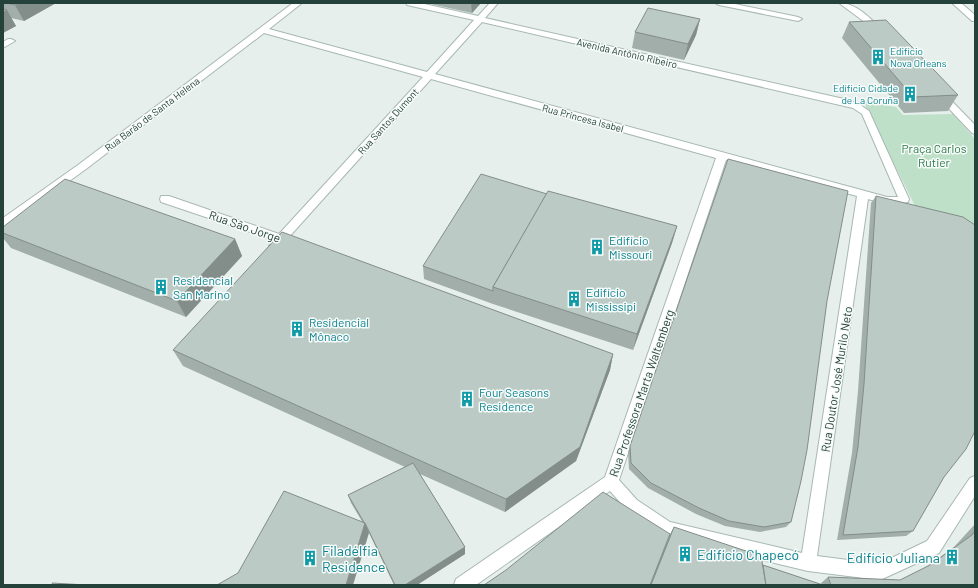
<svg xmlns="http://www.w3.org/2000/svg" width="978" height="588" viewBox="0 0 978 588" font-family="Barlow,sans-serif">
  <rect width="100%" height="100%" fill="#e6efeb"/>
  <polygon fill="#bfe0c8" points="863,101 896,107 903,115 953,114 975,139 975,227 918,212"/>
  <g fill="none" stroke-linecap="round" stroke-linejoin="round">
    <defs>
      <g id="minor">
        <path d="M293,3H302L269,29L427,72L474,20L407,5L406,3H420L478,16L490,3H498L485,18L844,99L859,104L869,111L909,199L908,202C893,206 882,203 868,199L817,556L879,564L927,541L970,478L975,476V496L939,553L880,580L808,571L667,537L627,510L610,491L476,585H454L456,579L605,477L716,158L431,79L289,237L294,241L292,244L288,245L284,244C280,248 277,251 271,249L269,246L274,240L161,202L160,199L161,196H169L279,234L423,77L264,33L86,169L7,226L3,227V218L78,165ZM482,22L853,108L862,114L898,197H887L435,74ZM726,160L857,196L802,553L670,522L637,500L619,480Z"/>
        <polygon points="715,3 730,3 798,17 802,19 798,21 719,5"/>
        <path d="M839,3C857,3 871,19 883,31V35H877L862,20Z"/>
        <polygon points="952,3 961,3 975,15 975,21 972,21"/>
        <polygon points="8,39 11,39 15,41 3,48 3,42"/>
        <polygon points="940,91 943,92 975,125 975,134 972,133 937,96 935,94 937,92"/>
      </g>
    </defs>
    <use href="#minor" stroke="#a8b8b2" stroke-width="2"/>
    <use href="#minor" fill="#fff" fill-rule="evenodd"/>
  </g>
  <g fill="#a1aea9">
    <polygon points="3,3 56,3 24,21 11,18 16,26 3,33"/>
    <polygon points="426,3 481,3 472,13"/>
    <polygon points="700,19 696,35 684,60 632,48 635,32"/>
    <polygon points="849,22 958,95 948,111 904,113 842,38"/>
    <polygon points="728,159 827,301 791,522 786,527 760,532 725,526 696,514 648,488 629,469 628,452"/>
    <polygon points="547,194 677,226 672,243 633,350 493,304 424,279 423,266"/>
    <polygon points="876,196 944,477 913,531 906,536 837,540 852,453 858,391 871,203"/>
    <polygon points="3,227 235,239 242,256 186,317 11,248 3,238"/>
    <polygon points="173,350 613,354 610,370 576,461 505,512 420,474 465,547 465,554 417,585 394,585 369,533 351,503 348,495 405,467 183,366"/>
    <polygon points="975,524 975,585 484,585 670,534 674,527 763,565 820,584 828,577 900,580 926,567 954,547"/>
  </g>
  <g fill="#838d89">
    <polygon points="19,3 56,3 24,21 15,5"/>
    <polygon points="471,3 481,3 472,13"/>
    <polygon points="7,10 16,26 3,33 3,12"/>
    <polygon points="700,19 696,35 684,60 688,44"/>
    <polygon points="677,226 672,243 633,350 637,334"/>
    <polygon points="235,239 242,256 186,317 177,301"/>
    <polygon points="613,354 610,370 576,461 505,512 506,499"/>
    <polygon points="365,523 369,533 353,585 346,585"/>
    <polygon points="465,547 465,554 417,585 405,585"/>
  </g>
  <g fill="#bbcac4" stroke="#838d89">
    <polygon points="7,3 19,3 15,5"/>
    <polygon points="648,8 700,19 688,44 635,32"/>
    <polygon points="3,9 7,10 3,12"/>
    <polygon points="886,20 958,95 913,97 849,22"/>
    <polygon points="728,159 848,191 827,301 807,450 801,481 791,522 764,527 729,521 699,508 651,483 631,463 630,446"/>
    <polygon points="481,174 547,194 493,287 493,291 423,266"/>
    <polygon points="65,179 235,239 177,301 3,233 3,227"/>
    <polygon points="548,191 677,226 637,334 493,287"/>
    <polygon points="876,196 963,217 975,225 975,431 966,449 944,477 913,531 843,535 858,447 864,384"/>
    <polygon points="282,232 613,354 580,447 506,499 173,350"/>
    <polygon points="413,463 465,547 405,585 395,585 365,523 365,524 348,495"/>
    <polygon points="284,491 365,523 346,585 217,585 238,573"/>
    <polygon points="603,492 670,534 650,585 484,585 506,570"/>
    <polygon points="674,527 761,556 766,585 651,585"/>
    <polygon points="975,531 975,585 831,585 828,577 900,580 930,565 972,535"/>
    <polygon points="763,565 820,584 821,585 766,585"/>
    <polygon points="52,583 86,585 53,585"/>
  </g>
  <defs>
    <symbol id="building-bare" viewBox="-9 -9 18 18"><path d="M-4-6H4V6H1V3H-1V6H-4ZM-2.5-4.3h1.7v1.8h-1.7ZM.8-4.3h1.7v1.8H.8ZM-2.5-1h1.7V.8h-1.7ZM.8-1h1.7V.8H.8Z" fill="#0f9aa8" stroke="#f7fbf9" stroke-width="2.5" paint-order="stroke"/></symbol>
  </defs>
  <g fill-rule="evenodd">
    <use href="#building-bare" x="867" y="46" width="22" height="22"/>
    <use href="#building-bare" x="899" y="83" width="22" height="22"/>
    <use href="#building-bare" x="586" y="236" width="22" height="22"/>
    <use href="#building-bare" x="150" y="276" width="22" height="22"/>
    <use href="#building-bare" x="563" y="288" width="22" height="22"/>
    <use href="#building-bare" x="286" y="318" width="22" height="22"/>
    <use href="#building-bare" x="456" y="388" width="22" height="22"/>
    <use href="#building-bare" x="674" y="543" width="22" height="22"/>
    <use href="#building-bare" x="941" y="546" width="22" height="22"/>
    <use href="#building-bare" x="299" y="547" width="22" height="22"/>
  </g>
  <g text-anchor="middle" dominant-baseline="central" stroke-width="3" stroke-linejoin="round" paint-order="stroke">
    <g font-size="10" fill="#0d838f" stroke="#f7fbf9" text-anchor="start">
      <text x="890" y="51">Edifício<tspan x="890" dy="12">Nova Orleans</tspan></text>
      <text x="898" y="88" text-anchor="end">Edíficio Cidade<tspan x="898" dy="12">de La Coruña</tspan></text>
    </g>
    <g font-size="10" fill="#24423a" stroke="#f7fbf9">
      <text transform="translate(627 53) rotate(13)">Avenida Antônio Ribeiro</text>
      <text transform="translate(152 114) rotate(-37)">Rua Barão de Santa Helena</text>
      <text transform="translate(583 118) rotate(15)">Rua Princesa Isabel</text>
      <text transform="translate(388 121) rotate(-48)">Rua Santos Dumont</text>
    </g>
    <g font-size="12" fill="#2d7a4b" stroke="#f7fbf9">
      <text x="934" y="148">Praça Carlos<tspan x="934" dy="14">Rutier</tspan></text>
    </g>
    <g font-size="12" fill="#24423a" stroke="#f7fbf9">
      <text transform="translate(245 226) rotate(19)">Rua São Jorge</text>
      <text transform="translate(836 379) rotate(-81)">Rua Doutor José Murilo Neto</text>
      <text transform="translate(641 393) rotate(-71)">Rua Professora Marta Waltemberg</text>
    </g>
    <g font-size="12" fill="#0d838f" stroke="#f7fbf9" text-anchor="start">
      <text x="609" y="240">Edifício<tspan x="609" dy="14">Missouri</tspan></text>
      <text x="173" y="280">Residencial<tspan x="173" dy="14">San Marino</tspan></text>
      <text x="586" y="292">Edifício<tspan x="586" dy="14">Mississipi</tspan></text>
      <text x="309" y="322">Residencial<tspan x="309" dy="14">Mônaco</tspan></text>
      <text x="479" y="392">Four Seasons<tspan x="479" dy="14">Residence</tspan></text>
    </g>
    <g font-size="14" fill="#0d838f" stroke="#f7fbf9" text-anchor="start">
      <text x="322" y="550">Filadélfia<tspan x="322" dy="16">Residence</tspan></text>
      <text x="697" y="554">Edifício Chapecó</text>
      <text x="940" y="557" text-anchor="end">Edifício Juliana</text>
    </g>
  </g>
  <rect width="978" height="588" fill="none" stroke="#24423a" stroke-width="8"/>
</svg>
